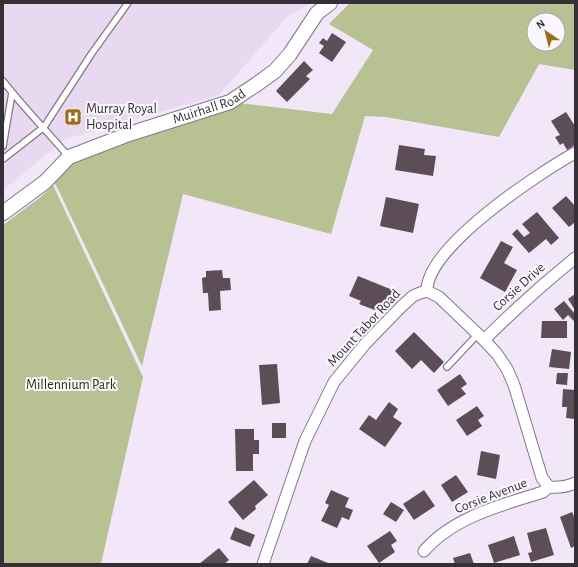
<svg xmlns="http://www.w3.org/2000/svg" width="578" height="567" viewBox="0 0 578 567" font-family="'Alegreya Sans',sans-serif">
  <rect width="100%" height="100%" fill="#f2e6f9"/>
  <polygon fill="#e8d9f1" points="3,3 310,3 286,18 219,95 65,139 3,190"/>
  <g fill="#b7c191" fill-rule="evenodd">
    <path d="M350,3H575V70L539,64L499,137L386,117L365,116L331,234L183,194L142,366L57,187L50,177L69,157L230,102L332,114L373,50L329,24ZM534,20H558V44H534Z"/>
    <polygon points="53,185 143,377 101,564 3,564 3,225 42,196"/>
  </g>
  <g fill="#5d4d57">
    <polygon points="332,33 346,42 332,62 319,53 324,46 319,43 323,38 327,41"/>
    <polygon points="304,61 313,70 306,76 310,79 287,102 276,91"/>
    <polygon points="566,112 575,126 575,145 567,150 563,143 560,145 555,137 560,135 551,121"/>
    <polygon points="399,145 425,149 424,155 436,156 433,176 395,170"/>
    <polygon points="566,196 575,206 575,224 574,223 569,227 552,208"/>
    <polygon points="386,197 419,204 413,233 380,226"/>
    <polygon points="537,212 559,238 551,245 546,239 529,253 512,234 517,229 524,237 530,233 522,224"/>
    <polygon points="501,241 513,247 504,263 517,270 505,292 480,278"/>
    <polygon points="222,270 223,278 230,278 231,290 220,291 221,310 209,311 208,293 203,293 202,278 206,277 206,271"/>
    <polygon points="358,276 395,291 385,314 359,304 361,301 349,296"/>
    <polygon points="575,294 575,310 568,299"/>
    <polygon points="564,301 575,314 575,320 574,321 568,315 563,320 554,309"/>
    <polygon points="542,321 567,321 567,338 541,338"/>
    <polygon points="414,332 444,362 434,373 421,360 412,369 395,351"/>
    <polygon points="552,349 571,352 569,369 549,367"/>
    <polygon points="277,364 280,403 262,405 259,365"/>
    <polygon points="557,373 568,373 567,385 556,384"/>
    <polygon points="460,374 467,384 461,388 466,394 448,406 437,390"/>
    <polygon points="563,389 575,390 575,419 566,418 567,407 562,407"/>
    <polygon points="389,402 398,409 393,417 402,423 385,447 359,429 369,415 376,420"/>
    <polygon points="477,406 484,416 478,420 482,426 467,436 456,420"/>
    <rect x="272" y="423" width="14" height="15"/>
    <polygon points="235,429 254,429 254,440 259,440 259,454 253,454 253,471 236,471"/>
    <polygon points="481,451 500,455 496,479 477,475"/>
    <polygon points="456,475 468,492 452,502 441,485"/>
    <polygon points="254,480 268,495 255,506 256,509 243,520 228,502"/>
    <polygon points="331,490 349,498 345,507 353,510 349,520 342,517 337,528 321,521 329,505 325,503"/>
    <polygon points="424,490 435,506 414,520 403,504"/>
    <polygon points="391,502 404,510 396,522 383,514"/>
    <polygon points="572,512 575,519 575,546 571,548 560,517"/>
    <polygon points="235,527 255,535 250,547 230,539"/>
    <polygon points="546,528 554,555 531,562 528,553 532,552 527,533"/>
    <polygon points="390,531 397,541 391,545 395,552 379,563 367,546"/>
    <polygon points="514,536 520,555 494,563 488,545"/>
    <polygon points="219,548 229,560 224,564 199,564"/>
    <polygon points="470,553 474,564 455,564 453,558"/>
    <polygon points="311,556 328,563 327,564 307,564"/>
  </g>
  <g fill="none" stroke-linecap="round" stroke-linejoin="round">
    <defs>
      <g id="service">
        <path d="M3,81C23,107 47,131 68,156"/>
        <polyline points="3,146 12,93"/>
        <polyline points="3,159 44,127 92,53 128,3"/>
        <polyline points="447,367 478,334"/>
      </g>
      <g id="minor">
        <polyline points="427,291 439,297 484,340 497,354 507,369 514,385 542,478 549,487"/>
        <path d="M427,291C426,247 539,173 575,153"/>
        <path d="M484,340C513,311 543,284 575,258"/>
        <path d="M424,551C453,517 502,505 543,492L549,487C558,488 566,487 575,483"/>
        <polyline points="263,564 305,441 334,382 365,344 401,307 413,296 420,293 427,291"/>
      </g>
      <g id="tertiary">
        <path id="s1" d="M3,213L45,182L69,157L129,134L230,102L257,84L275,71L290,54L317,13L330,3"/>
      </g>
    </defs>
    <use href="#service" stroke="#827888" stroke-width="8"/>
    <use href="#minor" stroke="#827888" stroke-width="13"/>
    <use href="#tertiary" stroke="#827888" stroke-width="16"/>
    <use href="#service" stroke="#fff" stroke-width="5.5"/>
    <use href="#minor" stroke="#fff" stroke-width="11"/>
    <use href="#tertiary" stroke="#fff" stroke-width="14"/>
  </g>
  <defs>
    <symbol id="hospital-square" viewBox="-11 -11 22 22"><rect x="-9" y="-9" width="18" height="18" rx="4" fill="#996f1d" stroke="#fbf7fe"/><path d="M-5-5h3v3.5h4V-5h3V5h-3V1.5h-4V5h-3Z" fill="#fff"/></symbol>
  </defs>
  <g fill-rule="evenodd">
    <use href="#hospital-square" x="63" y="107" width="20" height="20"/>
  </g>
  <g text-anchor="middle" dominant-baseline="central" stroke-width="4" stroke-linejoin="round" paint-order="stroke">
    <g font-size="14" fill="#353037" stroke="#fbf7fe">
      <text stroke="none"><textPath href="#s1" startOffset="236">Muirhall Road</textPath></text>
      <text transform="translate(519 287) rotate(-42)">Corsie Drive</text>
      <text transform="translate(364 328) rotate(-47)">Mount Tabor Road</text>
      <text transform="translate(491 496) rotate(-21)">Corsie Avenue</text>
    </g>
    <g font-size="14" fill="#353037" stroke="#fbf7fe" text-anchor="start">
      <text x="86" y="109">Murray Royal<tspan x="86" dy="16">Hospital</tspan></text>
    </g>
    <g font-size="14" fill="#292f06" stroke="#fbf7fe">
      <text x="71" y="385">Millennium Park</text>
    </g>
  </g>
  <rect width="578" height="567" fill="none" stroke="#353037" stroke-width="8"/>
  <g transform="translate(546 32) rotate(325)"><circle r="19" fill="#fbf7fe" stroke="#aca7ae"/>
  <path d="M0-3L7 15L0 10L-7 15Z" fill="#996f1d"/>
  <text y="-6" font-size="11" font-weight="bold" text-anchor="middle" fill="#353037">N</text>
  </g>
</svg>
